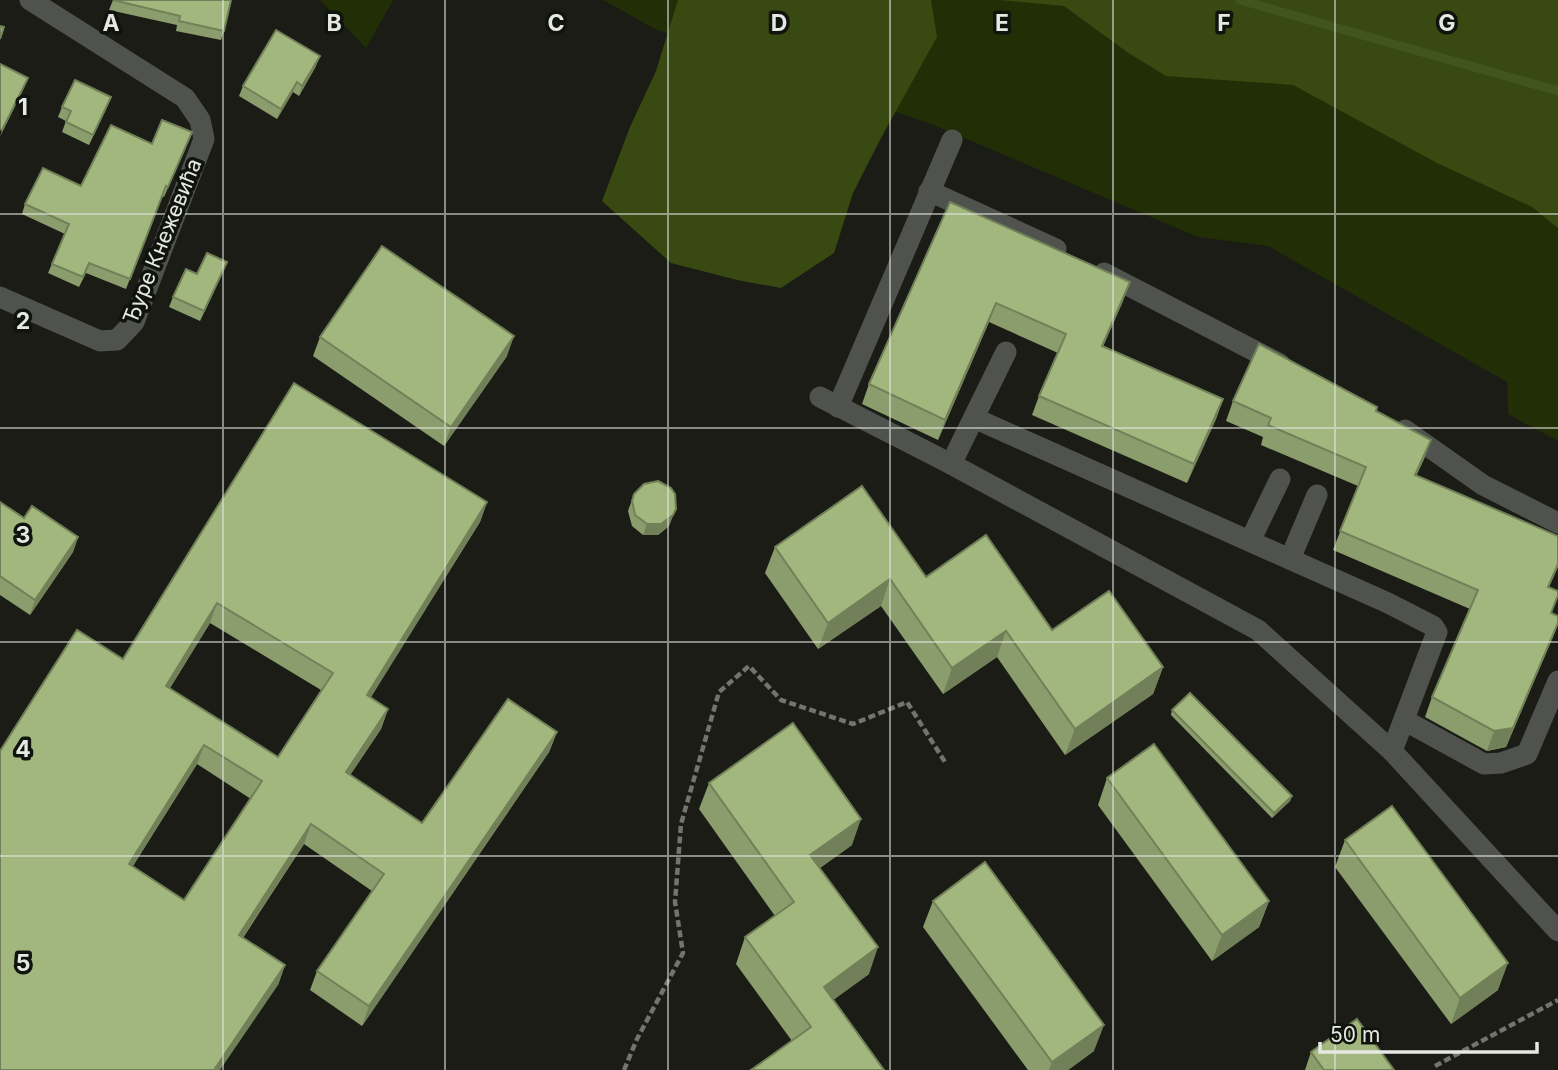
<svg xmlns="http://www.w3.org/2000/svg" width="1558" height="1070" viewBox="0 0 1558 1070" font-family="Inter,sans-serif">
  <rect width="100%" height="100%" fill="#1a1c15"/>
  <g fill="#222e05">
    <polygon points="320,0 393,0 366,48"/>
    <polygon points="603,0 1558,0 1558,441 1508,414 1507,382 1268,246 1198,237 931,124 655,29"/>
  </g>
  <g fill="#384911">
    <polygon points="678,0 931,0 937,37 881,138 853,193 834,253 781,288 737,280 671,263 602,201 630,127 656,71"/>
    <polygon points="999,0 1558,0 1558,228 1532,207 1437,163 1293,85 1166,76 1127,52 1064,6"/>
  </g>
  <g fill="none" stroke-linecap="round" stroke-linejoin="round">
    <polyline stroke="#43551e" stroke-width="9" points="1240,0 1558,91"/>
    <g stroke="#72746e" stroke-width="4.5" stroke-dasharray="7 3.5" stroke-linecap="butt">
      <polyline points="1435,1066 1558,1000"/>
      <polyline points="624,1070 637,1039 683,953 675,902 681,824 719,692 749,666 781,700 853,724 907,702 945,762"/>
    </g>
    <g stroke="#50524e" stroke-width="21">
      <polyline points="929,191 1056,249"/>
      <polyline points="1104,273 1280,364"/>
      <polyline points="0,297 100,341 117,340 134,322 204,139 200,120 185,98 30,0"/>
      <polyline points="820,397 951,464 1258,630 1392,751 1558,931"/>
      <polyline points="838,407 952,140"/>
      <polyline points="974,418 1388,603 1433,626 1437,632 1392,751"/>
      <polyline points="1405,430 1483,485 1558,523"/>
      <polyline points="951,464 1006,352"/>
      <polyline points="1250,541 1280,479"/>
      <polyline points="1290,559 1317,495"/>
      <polyline points="1404,720 1484,764 1501,763 1527,754 1558,681"/>
    </g>
  </g>
  <g fill="#8b9d6c" fill-rule="evenodd">
    <polygon points="113,0 231,0 224,31 221,40 176,31 177,25 109,10"/>
    <polygon points="316,66 299,96 293,92 277,119 239,96 243,86"/>
    <polygon points="62,107 107,107 89,145 62,132 66,121 58,117"/>
    <polygon points="188,142 164,197 162,196 126,289 86,273 79,287 48,273 65,234 22,214 25,204 81,186 152,144"/>
    <polygon points="950,202 1123,301 1103,346 1223,399 1216,419 1187,483 1032,415 1039,396 1058,353 989,322 938,440 862,404 869,384"/>
    <polygon points="223,272 200,321 169,307 173,297"/>
    <polygon points="320,337 507,356 444,446 313,356"/>
    <path d="M294,383L487,502L480,522L370,697L388,709L381,729L350,775L422,823L557,732L549,752L362,1026L310,990L317,971L372,891L304,844L243,938L285,965L278,985L0,1070L123,659ZM210,623L321,690L278,757L170,688ZM197,764L251,799L184,900L133,866Z"/>
    <polygon points="1233,401 1376,411 1431,440 1424,459 1416,476 1558,536 1558,567 1549,587 1552,613 1558,624 1506,747 1487,751 1425,717 1432,697 1470,609 1333,550 1358,486 1261,445 1263,437 1226,421"/>
    <polygon points="634,494 669,526 658,535 643,535 632,526 628,511"/>
    <polygon points="0,502 24,518 78,537 73,552 30,615 0,595"/>
    <polygon points="775,547 926,577 1052,630 1163,667 1153,694 1065,755 997,657 943,694 881,606 818,649 765,573"/>
    <polygon points="1172,710 1292,796 1290,801 1272,818 1171,715"/>
    <polygon points="1107,778 1269,901 1259,927 1212,961 1098,805"/>
    <polygon points="709,783 852,845 820,868 869,974 833,1000 884,1070 792,1041 736,964 745,937 775,916 699,809"/>
    <polygon points="1345,840 1498,990 1451,1024 1335,867"/>
    <polygon points="933,901 1094,1051 1068,1070 1028,1070 923,927"/>
    <polygon points="1311,1052 1394,1070 1305,1070"/>
  </g>
  <g fill="#718058">
    <polygon points="320,56 316,66 299,96 302,86"/>
    <polygon points="28,78 24,88 0,137 2,130"/>
    <polygon points="297,82 293,92 277,119 281,109"/>
    <polygon points="111,97 107,107 89,145 93,135"/>
    <polygon points="227,262 223,272 200,321 204,311"/>
    <polygon points="1130,282 1123,301 1095,365 1102,346"/>
    <polygon points="996,303 989,322 938,440 945,420"/>
    <polygon points="514,336 507,356 444,446 451,427"/>
    <polygon points="1223,399 1216,419 1187,483 1194,464"/>
    <polygon points="1431,440 1424,459 1408,494 1415,475"/>
    <polygon points="487,502 480,522 360,715 367,695"/>
    <polygon points="676,509 669,526 658,535 643,535 647,524"/>
    <polygon points="78,537 73,552 30,615 35,600"/>
    <polygon points="890,579 881,606 818,649 828,623"/>
    <polygon points="217,603 210,623 159,706 166,686"/>
    <polygon points="1558,623 1553,637 1506,747 1487,751 1494,731"/>
    <polygon points="1006,631 997,657 943,694 952,668"/>
    <polygon points="1163,667 1153,694 1065,755 1075,729"/>
    <polygon points="388,709 381,729 339,792 346,772"/>
    <polygon points="557,732 549,752 362,1026 369,1006"/>
    <polygon points="204,745 197,764 122,883 129,864"/>
    <polygon points="1292,796 1290,801 1272,818 1274,813"/>
    <polygon points="861,819 852,845 801,881 810,855"/>
    <polygon points="311,824 304,844 231,955 239,935"/>
    <polygon points="1269,901 1259,927 1212,961 1222,935"/>
    <polygon points="878,947 869,974 814,1014 824,987"/>
    <polygon points="1508,963 1498,990 1451,1024 1460,998"/>
    <polygon points="285,965 278,985 220,1070 214,1070"/>
    <polygon points="1104,1025 1094,1051 1068,1070 1049,1070 1052,1062"/>
  </g>
  <g fill="#a2b77e" stroke="#718058" stroke-width="2" fill-rule="evenodd">
    <polygon points="113,0 231,0 224,31 179,21 180,16"/>
    <polygon points="0,26 4,27 0,39"/>
    <polygon points="276,30 320,56 302,86 297,82 281,109 243,86"/>
    <polygon points="0,64 28,78 2,130 0,129"/>
    <polygon points="75,80 111,97 93,135 66,122 71,111 62,107"/>
    <polygon points="162,120 192,132 168,187 166,186 130,279 89,263 83,277 52,264 69,224 25,204 43,168 81,186 111,125 152,144"/>
    <polygon points="950,202 1130,282 1102,346 1223,399 1194,464 1039,396 1066,334 996,303 945,420 869,384"/>
    <polygon points="382,246 514,336 451,427 320,337"/>
    <polygon points="207,253 227,262 204,311 173,297 186,269 197,274"/>
    <polygon points="1259,344 1377,407 1376,411 1431,440 1415,475 1558,536 1558,564 1548,587 1558,591 1558,595 1551,613 1558,616 1558,623 1513,728 1494,731 1432,697 1478,590 1340,531 1366,467 1268,425 1271,418 1233,401"/>
    <path d="M294,383L487,502L367,695L388,709L346,772L422,823L508,699L557,732L369,1006L317,971L384,874L311,824L239,935L285,965L214,1070H0V751L77,630L123,659ZM217,603L333,673L278,757L166,686ZM204,745L262,781L184,900L129,864Z"/>
    <polygon points="658,481 671,488 675,494 676,509 673,515 661,524 647,524 635,515 632,501 634,494 644,484"/>
    <polygon points="862,486 926,577 986,535 1052,630 1109,591 1163,667 1075,729 1006,631 952,668 890,579 828,623 775,547"/>
    <polygon points="0,502 24,518 32,506 78,537 35,600 0,576"/>
    <polygon points="1190,693 1292,796 1274,813 1172,710"/>
    <polygon points="793,723 861,819 810,855 878,947 824,987 884,1070 751,1070 811,1027 745,937 794,902 709,783"/>
    <polygon points="1154,744 1269,901 1222,935 1107,778"/>
    <polygon points="1392,806 1508,963 1460,998 1345,840"/>
    <polygon points="985,862 1104,1025 1052,1062 933,901"/>
    <polygon points="1357,1019 1394,1070 1324,1070 1311,1052"/>
  </g>
  <path fill="none" stroke="#e5e8e3" stroke-width="2" stroke-opacity="0.55" d="M223,0V1070M445,0V1070M668,0V1070M890,0V1070M1113,0V1070M1335,0V1070M0,214H1558M0,428H1558M0,642H1558M0,856H1558"/>
  <g text-anchor="middle" dominant-baseline="central" stroke-width="7" stroke-linejoin="round" paint-order="stroke">
    <g font-size="21" fill="#e5e8e3" stroke="#11130d">
      <text transform="translate(162 241) rotate(-68)">Ђуре Кнежевића</text>
    </g>
  </g>
  <g font-size="23" text-anchor="middle" font-weight="bold" fill="#e5e8e3" stroke="#11130d" stroke-width="7" stroke-linejoin="round" paint-order="stroke">
    <text x="111" y="31">A</text>
    <text x="334" y="31">B</text>
    <text x="556" y="31">C</text>
    <text x="779" y="31">D</text>
    <text x="1002" y="31">E</text>
    <text x="1224" y="31">F</text>
    <text x="1447" y="31">G</text>
    <text x="23" y="115">1</text>
    <text x="23" y="329">2</text>
    <text x="23" y="543">3</text>
    <text x="23" y="757">4</text>
    <text x="23" y="971">5</text>
  </g>
  <path d="M1320 1042v10h217v-10" fill="none" stroke="#e5e8e3" stroke-width="3.5"/>
  <text x="1330" y="1042" font-size="21" fill="#e5e8e3" stroke="#11130d" stroke-width="5" paint-order="stroke">50 m</text>
</svg>
